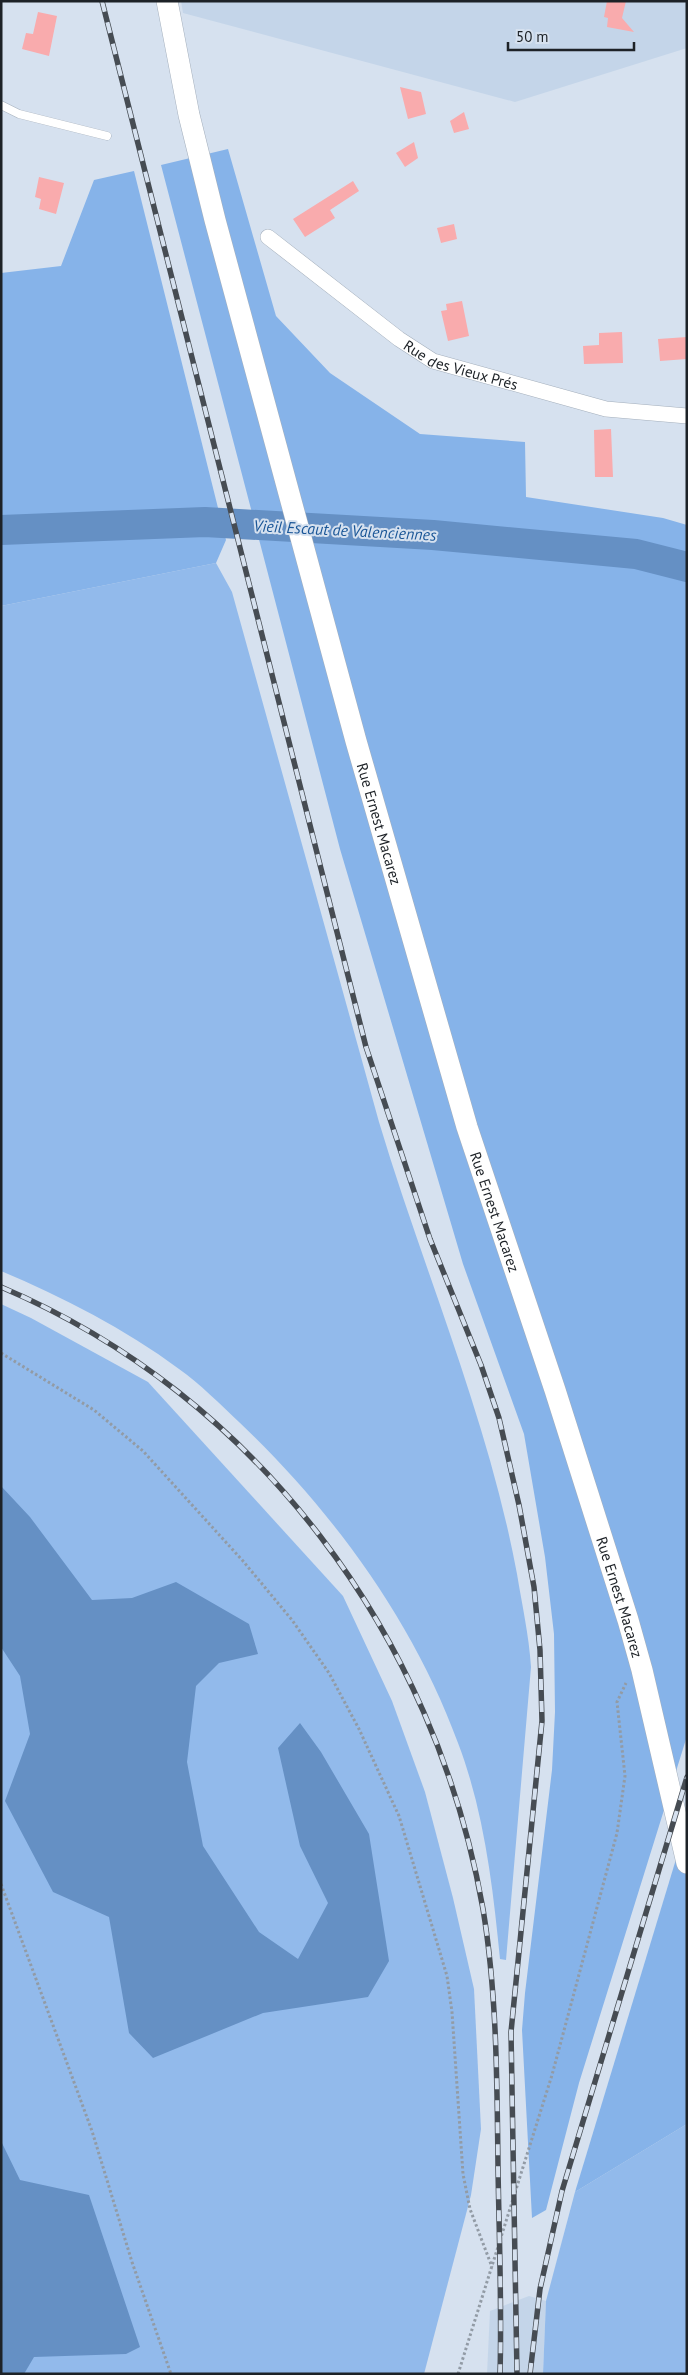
<svg xmlns="http://www.w3.org/2000/svg" width="688" height="2375" viewBox="0 0 688 2375" font-family="'PT Sans',sans-serif">
  <rect width="100%" height="100%" fill="#d6e1ef"/>
  <g fill="#c4d5e9">
    <polygon points="181,1 687,1 687,48 515,102 183,13"/>
    <polygon points="529,2296 546,2301 543,2374 487,2374 490,2311"/>
  </g>
  <g fill="#92baeb">
    <path d="M216,563L232,592L379,1122C424,1272 488,1418 517,1574C522,1605 529,1635 531,1667L506,1960L500,1959C493,1887 484,1811 458,1743C414,1622 332,1510 239,1422C220,1404 200,1384 179,1369C125,1329 63,1297 1,1271V606Z"/>
    <polygon points="1,1304 31,1318 148,1382 343,1596 392,1701 425,1792 453,1898 474,1989 481,2129 471,2195 424,2374 1,2374"/>
    <polygon points="687,2124 687,2374 543,2374 546,2301 575,2192"/>
  </g>
  <g fill="#86b3e9">
    <polygon points="228,149 276,316 330,373 420,434 525,442 526,497 663,518 687,525 687,1736 579,2083 546,2210 532,2218 522,2030 525,1993 552,1770 555,1712 554,1634 545,1557 524,1434 463,1264 340,849 161,165"/>
    <polygon points="134,171 226,540 216,563 1,606 1,273 61,266 94,180"/>
    <polygon points="687,1823 687,2124 575,2192"/>
  </g>
  <g fill="#6590c4">
    <polygon points="1,1486 30,1517 92,1600 132,1598 176,1582 249,1624 258,1654 219,1663 196,1686 187,1762 203,1846 259,1932 298,1959 328,1903 300,1846 278,1748 300,1723 321,1752 369,1834 389,1961 368,1997 263,2013 153,2058 129,2033 109,1917 53,1892 5,1801 30,1734 20,1676 1,1647"/>
    <polygon points="1,2141 20,2180 89,2195 140,2347 126,2354 34,2357 24,2374 1,2374"/>
  </g>
  <g fill="none" stroke-linecap="round" stroke-linejoin="round">
    <polyline stroke="#6590c4" stroke-width="30" points="1,530 205,522 433,535 636,554 687,567"/>
  </g>
  <g fill="#f9abad">
    <polygon points="607,1 626,1 622,18 634,32 607,27 608,18 604,17"/>
    <polygon points="38,12 57,16 49,56 22,49 26,33 33,34"/>
    <polygon points="400,87 421,92 426,114 408,119"/>
    <polygon points="464,112 469,129 454,133 450,121"/>
    <polygon points="414,142 418,158 405,167 396,153"/>
    <polygon points="39,177 64,183 56,214 39,209 41,199 35,197"/>
    <polygon points="353,181 359,191 330,210 335,218 305,237 293,219"/>
    <polygon points="454,224 457,239 441,243 437,228"/>
    <polygon points="462,301 469,336 448,341 441,311 447,310 446,304"/>
    <polygon points="622,332 623,363 584,364 583,346 599,345 599,333"/>
    <polygon points="687,337 687,359 660,361 658,339"/>
    <polygon points="611,429 613,477 595,477 594,430"/>
  </g>
  <g fill="none" stroke-linecap="round" stroke-linejoin="round">
    <defs>
      <polyline id="service" points="1,105 19,114 107,136"/>
      <g id="minor">
        <path id="s1" d="M268,237L399,339L433,361L606,409L687,416"/>
      </g>
      <g id="secondary">
        <path id="s2" d="M167,1L189,115L215,220L356,741L467,1127L555,1390L628,1620L642,1670L687,1863"/>
      </g>
    </defs>
    <use href="#service" stroke="#a4afbc" stroke-width="9"/>
    <use href="#minor" stroke="#a4afbc" stroke-width="16"/>
    <use href="#secondary" stroke="#a4afbc" stroke-width="22"/>
    <g stroke="#929ba5" stroke-width="3" stroke-dasharray="2.5 2.5" stroke-linecap="butt">
      <polyline points="1,1353 94,1410 143,1451 243,1561 292,1620 329,1673 359,1729 399,1816 447,1976 452,2012 463,2174 470,2209 492,2267"/>
      <polyline points="1,1884 92,2131 132,2262 171,2374"/>
      <polyline points="458,2374 552,2075 617,1833 625,1776 617,1702 626,1683"/>
    </g>
    <use href="#service" stroke="#fff" stroke-width="8"/>
    <use href="#minor" stroke="#fff" stroke-width="15"/>
    <use href="#secondary" stroke="#fff" stroke-width="21"/>
    <defs>
      <g id="rail">
        <polyline points="102,1 366,1047 430,1239 481,1365 499,1418 519,1505 534,1587 540,1650 542,1721 511,2032 517,2374"/>
        <path d="M1,1287C258,1396 435,1636 483,1909C497,1994 497,2081 498,2167C499,2236 502,2305 500,2374"/>
        <polyline points="530,2374 540,2289 562,2191 687,1777"/>
      </g>
    </defs>
    <use href="#rail" stroke="#464c53" stroke-width="5.5"/>
    <use href="#rail" stroke="#d6e1ef" stroke-width="4" stroke-dasharray="11" stroke-linecap="butt"/>
  </g>
  <g text-anchor="middle" dominant-baseline="central" stroke-width="4" stroke-linejoin="round" paint-order="stroke">
    <g font-size="15" fill="#1d2227" stroke="#d6e1ef">
      <text stroke="none"><textPath href="#s1" startOffset="234">Rue des Vieux Prés</textPath></text>
      <text stroke="none"><textPath href="#s2" startOffset="850">Rue Ernest Macarez</textPath></text>
      <text stroke="none"><textPath href="#s2" startOffset="1255">Rue Ernest Macarez</textPath></text>
      <text stroke="none"><textPath href="#s2" startOffset="1660">Rue Ernest Macarez</textPath></text>
    </g>
    <g font-size="16" font-style="italic" fill="#1a5697" stroke="#d6e1ef">
      <text transform="translate(345 530) rotate(3)">Vieil Escaut de Valenciennes</text>
    </g>
  </g>
  <rect width="688" height="2375" fill="none" stroke="#1d2227" stroke-width="5"/>
  <path d="M508 42v8h126v-8" fill="none" stroke="#1d2227" stroke-width="2.5"/>
  <text x="516" y="42" font-size="15" fill="#1d2227" stroke="#d6e1ef" stroke-width="4" paint-order="stroke">50 m</text>
</svg>
